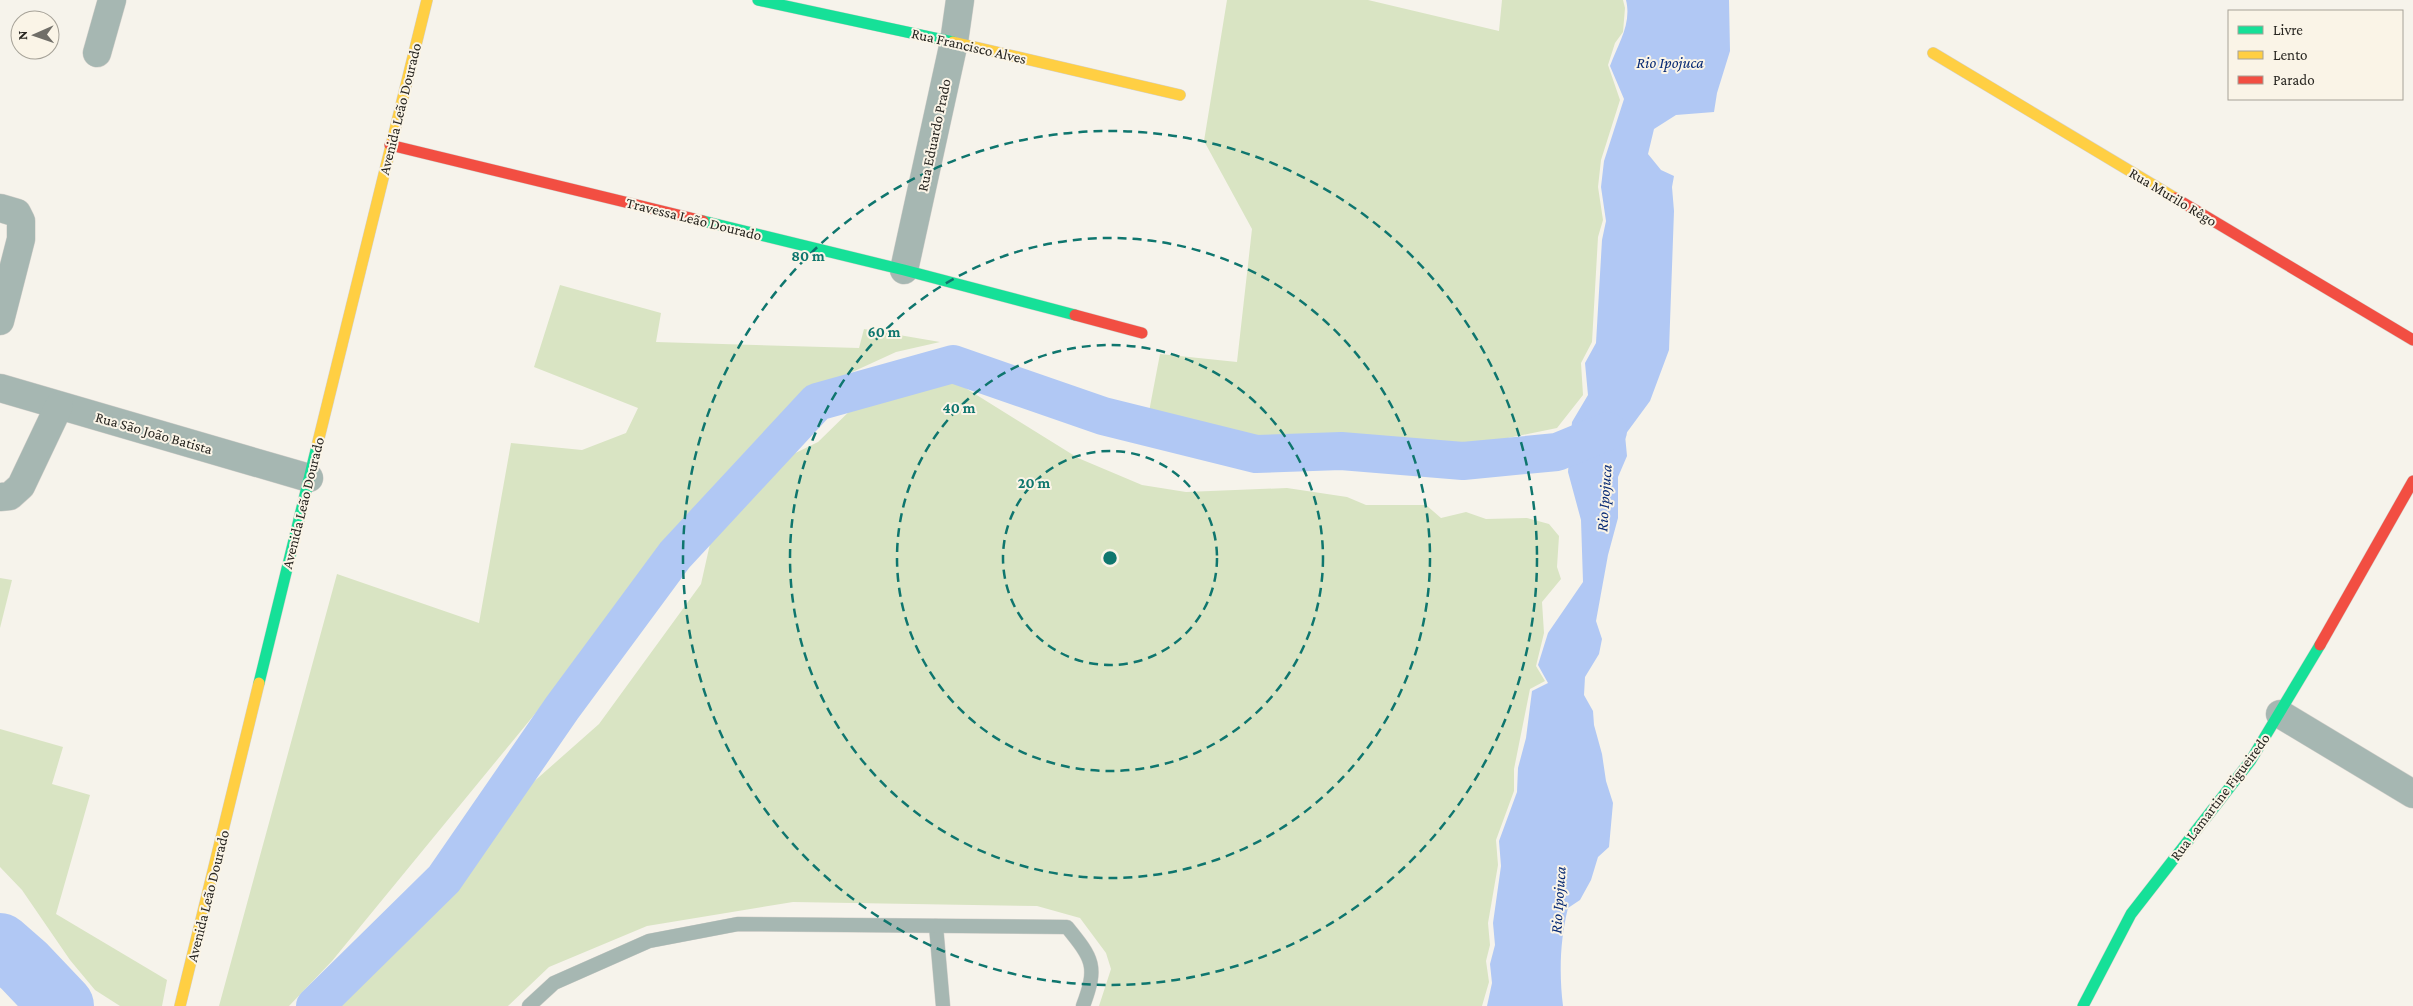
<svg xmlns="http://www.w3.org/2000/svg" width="2413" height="1006" viewBox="0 0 2413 1006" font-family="'Crimson Pro',serif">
  <rect width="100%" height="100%" fill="#f6f3eb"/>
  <g fill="#d9e4c3">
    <polygon points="1227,0 1368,0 1499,31 1502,0 1623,0 1625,8 1623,32 1615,43 1608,65 1620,100 1601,160 1598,187 1603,220 1598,237 1592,342 1581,363 1583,395 1557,428 1469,446 1347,441 1257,444 1148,417 1160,354 1237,362 1252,229 1204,141"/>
    <polygon points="560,285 661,313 656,342 859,348 864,329 940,342 896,352 800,396 668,536 566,676 332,961 289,1006 219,1006 337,574 479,623 511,443 582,450 626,433 638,408 534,367"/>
    <polygon points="912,383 959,384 1078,458 1142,485 1186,492 1287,488 1347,497 1366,505 1426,505 1441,518 1466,512 1486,519 1527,518 1549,524 1559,536 1557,567 1561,579 1542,602 1544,633 1536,666 1545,681 1530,689 1514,769 1514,791 1496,840 1498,865 1488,923 1490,945 1486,961 1489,982 1482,1006 1099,1006 1111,969 1106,953 1080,918 1037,906 793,902 647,926 549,967 508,1006 340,1006 384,947 434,903 475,844 530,785 599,724 701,584 712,535 779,461 818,442 863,398"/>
    <polygon points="0,578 12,580 0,628"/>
    <polygon points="0,729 63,747 52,784 90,795 56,914 167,980 162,1006 120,1006 95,990 70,960 22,890 0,867"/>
  </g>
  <path fill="#b1c8f4" d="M1626,0H1729L1730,51L1717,93L1714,112L1676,115L1654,129L1648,154L1661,170L1674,176L1672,187L1674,211L1669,350L1650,401L1625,435L1627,456L1618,477V518L1608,555L1596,621L1602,639L1599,654L1585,677L1584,695L1593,711L1594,725L1602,754L1606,781L1613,803L1609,847L1598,857L1591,880L1580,900L1568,908C1560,940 1559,973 1563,1006H1487L1492,983L1490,964L1495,945L1493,923L1501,866L1499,841L1517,792L1518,768L1526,738L1532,691L1548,683L1538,665L1548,633L1583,582L1581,520L1568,472L1572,422L1588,395L1585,363L1596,343L1602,240L1606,221L1601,187L1604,161L1624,99L1610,66C1618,44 1632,24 1626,0Z"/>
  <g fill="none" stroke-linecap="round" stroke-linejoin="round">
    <polyline stroke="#b1c8f4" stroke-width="38" points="315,1006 444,879 562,708 675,555 817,402 953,364 1103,416 1256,454 1341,451 1463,461 1557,452 1608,431"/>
    <polyline stroke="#b1c8f4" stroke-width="64" points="0,945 24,966 62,1006"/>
    <defs>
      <g id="lane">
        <polyline points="936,926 943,1006"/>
        <path d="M529,1006L554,983L649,941L738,924L1067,927C1093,959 1098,966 1083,1006"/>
      </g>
      <g id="street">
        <polyline points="97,53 112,0"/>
        <polyline points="0,208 17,213 21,221 21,239 0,321"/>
        <polyline points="904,270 954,42 960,0"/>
        <polyline points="0,388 309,478"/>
        <polyline points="0,497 10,496 21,486 59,406"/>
        <polyline points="2280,714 2413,794"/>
      </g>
      <g id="fast">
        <polyline points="758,0 953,42"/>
        <polyline points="703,221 904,270 1075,315"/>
        <polyline points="259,683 317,446"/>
        <polyline points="2083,1006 2131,914 2251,760 2320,645"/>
      </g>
      <g id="slow">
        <polyline points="953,42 1180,95"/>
        <polyline points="1933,53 2175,198"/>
        <polyline points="317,446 427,0"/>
        <polyline points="180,1006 259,683"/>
      </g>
      <g id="jam">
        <polyline points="390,145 703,221"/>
        <polyline points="2175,198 2413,340"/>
        <polyline points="1075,315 1142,333"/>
        <polyline points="2320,645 2413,481"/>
      </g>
    </defs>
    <use href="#lane" stroke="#d4d1cc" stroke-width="15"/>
    <use href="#street" stroke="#d4d1cc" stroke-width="29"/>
    <use href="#fast" stroke="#d4d1cc" stroke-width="12"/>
    <use href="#slow" stroke="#d4d1cc" stroke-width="12"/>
    <use href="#jam" stroke="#d4d1cc" stroke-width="12"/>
    <use href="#lane" stroke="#a6b7b2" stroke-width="14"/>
    <use href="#street" stroke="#a6b7b2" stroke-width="28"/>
    <use href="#fast" stroke="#16e098" stroke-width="11"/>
    <use href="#slow" stroke="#ffcf43" stroke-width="11"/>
    <use href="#jam" stroke="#f24e42" stroke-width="11"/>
  </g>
  <g fill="none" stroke="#0f766e" stroke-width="2.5" stroke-dasharray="9 6">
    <circle cx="1110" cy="558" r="107"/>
    <circle cx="1110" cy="558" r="213"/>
    <circle cx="1110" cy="558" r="320"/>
    <circle cx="1110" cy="558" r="427"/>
  </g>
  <g text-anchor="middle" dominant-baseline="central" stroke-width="4" stroke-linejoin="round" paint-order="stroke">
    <g font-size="15" fill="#282621" stroke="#faf4e7">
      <text transform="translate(969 46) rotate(13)">Rua Francisco Alves</text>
      <text transform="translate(400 109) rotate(-76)">Avenida Leão Dourado</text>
      <text transform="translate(934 135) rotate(-78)">Rua Eduardo Prado</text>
      <text transform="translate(2173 197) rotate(31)">Rua Murilo Rêgo</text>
      <text transform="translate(694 219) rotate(14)">Travessa Leão Dourado</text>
      <text transform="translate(154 433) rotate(16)">Rua São João Batista</text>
      <text transform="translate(303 503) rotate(-76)">Avenida Leão Dourado</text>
      <text transform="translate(2220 797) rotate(-53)">Rua Lamartine Figueiredo</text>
      <text transform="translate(208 896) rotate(-76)">Avenida Leão Dourado</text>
    </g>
    <g font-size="16" font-style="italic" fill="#072a74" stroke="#faf4e7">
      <text x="1670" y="62">Rio Ipojuca</text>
      <text transform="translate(1604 498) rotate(-86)">Rio Ipojuca</text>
      <text transform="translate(1558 900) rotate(-86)">Rio Ipojuca</text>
    </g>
  </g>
  <circle cx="1110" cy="558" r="8" fill="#0f766e" stroke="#faf4e7" stroke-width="2.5"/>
  <g font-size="15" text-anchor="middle" font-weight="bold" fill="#0f766e" stroke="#faf4e7" stroke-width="4" stroke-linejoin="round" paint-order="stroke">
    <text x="808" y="261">80 m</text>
    <text x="884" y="337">60 m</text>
    <text x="959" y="413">40 m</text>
    <text x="1034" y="488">20 m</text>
  </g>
  <rect x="2228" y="10" width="175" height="90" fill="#faf4e7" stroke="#a6a298"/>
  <rect x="2238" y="26" width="25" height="8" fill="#16e098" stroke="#a6a298"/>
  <text x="2273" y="35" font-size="15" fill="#282621">Livre</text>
  <rect x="2238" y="51" width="25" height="8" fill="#ffcf43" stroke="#a6a298"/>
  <text x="2273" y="60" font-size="15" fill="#282621">Lento</text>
  <rect x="2238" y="76" width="25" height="8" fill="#f24e42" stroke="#a6a298"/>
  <text x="2273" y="85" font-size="15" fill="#282621">Parado</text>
  <g transform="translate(35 35) rotate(268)"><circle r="24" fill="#faf4e7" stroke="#a6a298"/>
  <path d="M0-4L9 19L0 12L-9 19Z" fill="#706e68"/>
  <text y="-8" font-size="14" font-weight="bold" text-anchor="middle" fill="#282621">N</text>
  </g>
</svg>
